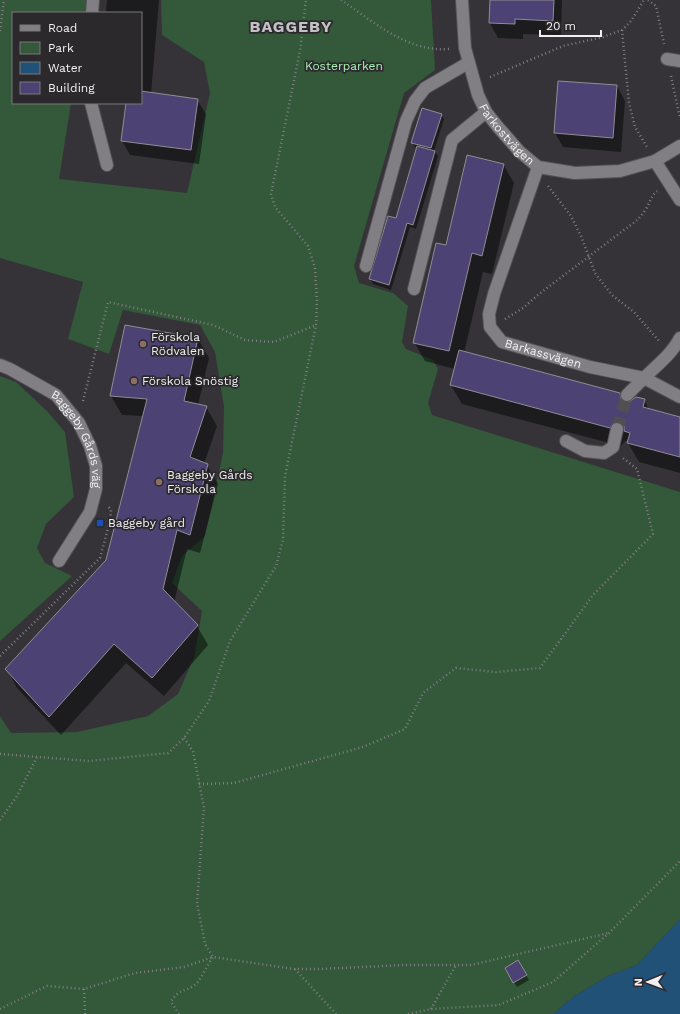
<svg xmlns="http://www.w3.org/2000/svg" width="680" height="1014" viewBox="0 0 680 1014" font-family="'Work Sans',sans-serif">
  <rect width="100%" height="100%" fill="#353337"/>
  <g fill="#33583a">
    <polygon points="0,0 87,0 85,13 13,13 13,103 71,103 59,179 187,193 210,93 204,62 162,35 161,0 431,0 435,70 404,93 354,266 359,283 393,293 408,306 402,342 406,349 433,360 438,369 428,403 432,415 680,492 680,919 637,965 608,976 573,997 553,1014 0,1014 0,716 11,733 77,732 148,716 178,694 194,657 202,611 172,583 182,556 205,536 223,453 224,407 215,352 200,325 123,310 109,354 68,339 83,282 0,258"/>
    <polygon points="0,376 16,382 47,411 65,432 74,497 46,524 37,548 45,563 72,576 0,641"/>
  </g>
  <polygon fill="#225177" points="680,919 680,1014 553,1014 573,997 608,976 637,965"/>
  <g fill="#0007">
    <polygon points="107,0 159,0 151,94 197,100 206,114 199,164 130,155 122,141 127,103 141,103 141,13 106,13"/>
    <polygon points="491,0 562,0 561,35 523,34 523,39 498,38 490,23"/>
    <polygon points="617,86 625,101 621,152 563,147 555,133"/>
    <polygon points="441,115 444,119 434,151 438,156 416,229 410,227 391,290 373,284 370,279 388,217 397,219 418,148 415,147 412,143"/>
    <polygon points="503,164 514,183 492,274 483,272 464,353 619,394 625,403 644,400 649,409 680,418 680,473 639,462 628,443 629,441 625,441 621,446 462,404 451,385 455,369 425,361 414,342 446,246"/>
    <polygon points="198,339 209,358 198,405 206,407 217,426 204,464 207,465 218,484 200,553 187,549 174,602 197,626 208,645 164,696 126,663 61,735 17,688 7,669 106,561 144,416 122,415 111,396"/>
    <polygon points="518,962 529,980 517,987 506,968"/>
  </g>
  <g fill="#4c4274" stroke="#8f8e92">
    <polygon points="490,0 554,0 553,21 515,19 515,24 489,23"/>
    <polygon points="558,81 617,85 613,138 554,133"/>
    <polygon points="141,91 198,99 191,150 121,141 126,103 141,103"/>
    <polygon points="422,108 442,114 431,148 411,143"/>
    <polygon points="417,146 435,151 413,225 407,223 389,285 369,279 388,216 396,218"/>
    <polygon points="467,155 504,164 482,256 472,253 449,351 413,343 436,243 446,245"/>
    <polygon points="125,325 198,338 184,401 207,406 190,457 208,464 190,535 177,530 163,589 198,625 152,678 114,644 49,717 5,669 106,560 147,399 110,396"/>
    <polygon points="459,350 620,393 621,400 625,402 629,402 636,397 645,399 643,407 680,417 680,457 627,443 630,433 624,431 624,426 619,422 614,422 610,428 450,385"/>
    <polygon points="518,960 527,975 513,983 505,968"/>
  </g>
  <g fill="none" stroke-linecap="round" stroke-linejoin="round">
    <polyline stroke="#514f53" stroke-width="12" stroke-dasharray="12 6" stroke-linecap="butt" points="617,429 627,395"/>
    <defs>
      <g id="minor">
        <path id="s1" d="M462,0L465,48L478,95L486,112L498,127L519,151L538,167L575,173L620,171L655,161L680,146"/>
        <polyline points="92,13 93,0"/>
        <polyline points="667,59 680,61"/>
        <polyline points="91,103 107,165"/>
        <polyline points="655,161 680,200"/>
        <path id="s2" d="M538,167L494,294L489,314L490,327L502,342L590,367L644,378C656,366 672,354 680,338"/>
        <polyline points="366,266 406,121 415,101 425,88 468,63"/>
        <polyline points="414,289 452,140 486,112"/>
        <path id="s3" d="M0,365L10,369L56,395L79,423L90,446L96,466V489L90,512L59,561"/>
        <polyline points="627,395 644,378 680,397"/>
        <polyline points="566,441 585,451 604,453 613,447 617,429"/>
      </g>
    </defs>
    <use href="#minor" stroke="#535255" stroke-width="14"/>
    <g stroke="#817f83" stroke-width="2.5" stroke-dasharray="1 3" stroke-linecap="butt">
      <path d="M341,0C374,22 407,52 449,49"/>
      <polyline points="648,0 656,6 664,44"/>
      <polyline points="622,30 629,103 635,127 647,147"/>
      <polyline points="0,31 4,0"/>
      <polyline points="671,76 680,118"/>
      <polyline points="490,77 563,46 603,37 622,30 631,21 644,0"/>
      <polyline points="548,186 571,216 581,236 595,273 604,285 613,296 634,312 659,341"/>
      <path d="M505,319L523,308L539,294L632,224C638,220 642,215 646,209C650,202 651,196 657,191"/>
      <polyline points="83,401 108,302 213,325 245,340 274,342 316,325"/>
      <polyline points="0,656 100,558 110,521 111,510 108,506"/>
      <polyline points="184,738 193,751 204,808 197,903 205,944 213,957 294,969 320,969 404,965 471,965 609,933"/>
      <polyline points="0,754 89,761 168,753 184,738 209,701 230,641 276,566 283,540 285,476 316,325 317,301 315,268 308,246 275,207 271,194 300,51 306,0"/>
      <polyline points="199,784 234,783 363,747 405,729 423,693 456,668 496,672 540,668 593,595 653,534 637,469 623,458"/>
      <polyline points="0,820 17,796 37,757"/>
      <polyline points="295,969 336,1014"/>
      <polyline points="84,989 85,1014"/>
      <polyline points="0,1009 47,986 84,989 135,973 184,967 213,957"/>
      <polyline points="431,1009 456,965"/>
      <path d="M179,1014L171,1002C178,988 187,992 196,984C201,979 208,964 213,957"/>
      <polyline points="408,1014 431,1009 499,1005 553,982 609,933 680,861"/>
    </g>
    <use href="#minor" stroke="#817f83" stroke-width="12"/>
  </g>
  <g fill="#8d6e63" stroke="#2b292c" stroke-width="1.5">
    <circle cx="143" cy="344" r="4"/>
    <circle cx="134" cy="381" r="4"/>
    <circle cx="159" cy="482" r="4"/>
  </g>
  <rect fill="#1a4fb4" stroke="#2b292c" stroke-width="1.5" x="96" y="519" width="8" height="8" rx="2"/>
  <g text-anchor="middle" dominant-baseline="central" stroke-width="3.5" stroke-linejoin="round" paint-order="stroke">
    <g font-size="12" fill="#a9f3b4" stroke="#2b292c">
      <text x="344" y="66">Kosterparken</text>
    </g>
    <g font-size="12" fill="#f1eff2" stroke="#2b292c">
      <text stroke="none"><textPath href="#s1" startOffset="146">Farkostvägen</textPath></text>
      <text stroke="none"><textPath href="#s2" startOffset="230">Barkassvägen</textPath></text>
      <text stroke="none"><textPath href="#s3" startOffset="114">Baggeby Gårds väg</textPath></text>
    </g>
    <g font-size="12" fill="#f1eff2" stroke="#2b292c" text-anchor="start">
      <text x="151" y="337">Förskola<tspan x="151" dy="14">Rödvalen</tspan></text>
      <text x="142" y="381">Förskola Snöstig</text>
      <text x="167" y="475">Baggeby Gårds<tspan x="167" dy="14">Förskola</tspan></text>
      <text x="108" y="523">Baggeby gård</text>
    </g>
    <g font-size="16" font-weight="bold" letter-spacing="1" fill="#c3c1c6" stroke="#2b292c">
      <text x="291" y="26">BAGGEBY</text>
    </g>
  </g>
  <rect x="12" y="12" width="130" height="92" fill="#2b292c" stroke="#7a787b"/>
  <rect x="20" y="25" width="20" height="6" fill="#817f83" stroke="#7a787b"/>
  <text x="48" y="32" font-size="12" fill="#f1eff2">Road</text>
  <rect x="20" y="42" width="20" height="12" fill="#33583a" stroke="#7a787b"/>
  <text x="48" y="52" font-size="12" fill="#f1eff2">Park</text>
  <rect x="20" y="62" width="20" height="12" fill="#225177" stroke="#7a787b"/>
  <text x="48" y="72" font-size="12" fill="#f1eff2">Water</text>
  <rect x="20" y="82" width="20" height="12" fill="#4c4274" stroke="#7a787b"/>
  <text x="48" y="92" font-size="12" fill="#f1eff2">Building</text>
  <g transform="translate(648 982) rotate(269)" stroke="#2b292c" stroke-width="3" paint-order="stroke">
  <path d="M0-3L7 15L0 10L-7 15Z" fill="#f1eff2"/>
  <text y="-6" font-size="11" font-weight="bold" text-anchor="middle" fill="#f1eff2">N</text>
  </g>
  <path d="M540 30v6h61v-6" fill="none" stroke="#f1eff2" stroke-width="2"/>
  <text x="546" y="30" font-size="12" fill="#f1eff2" stroke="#2b292c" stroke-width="3" paint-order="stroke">20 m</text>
</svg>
